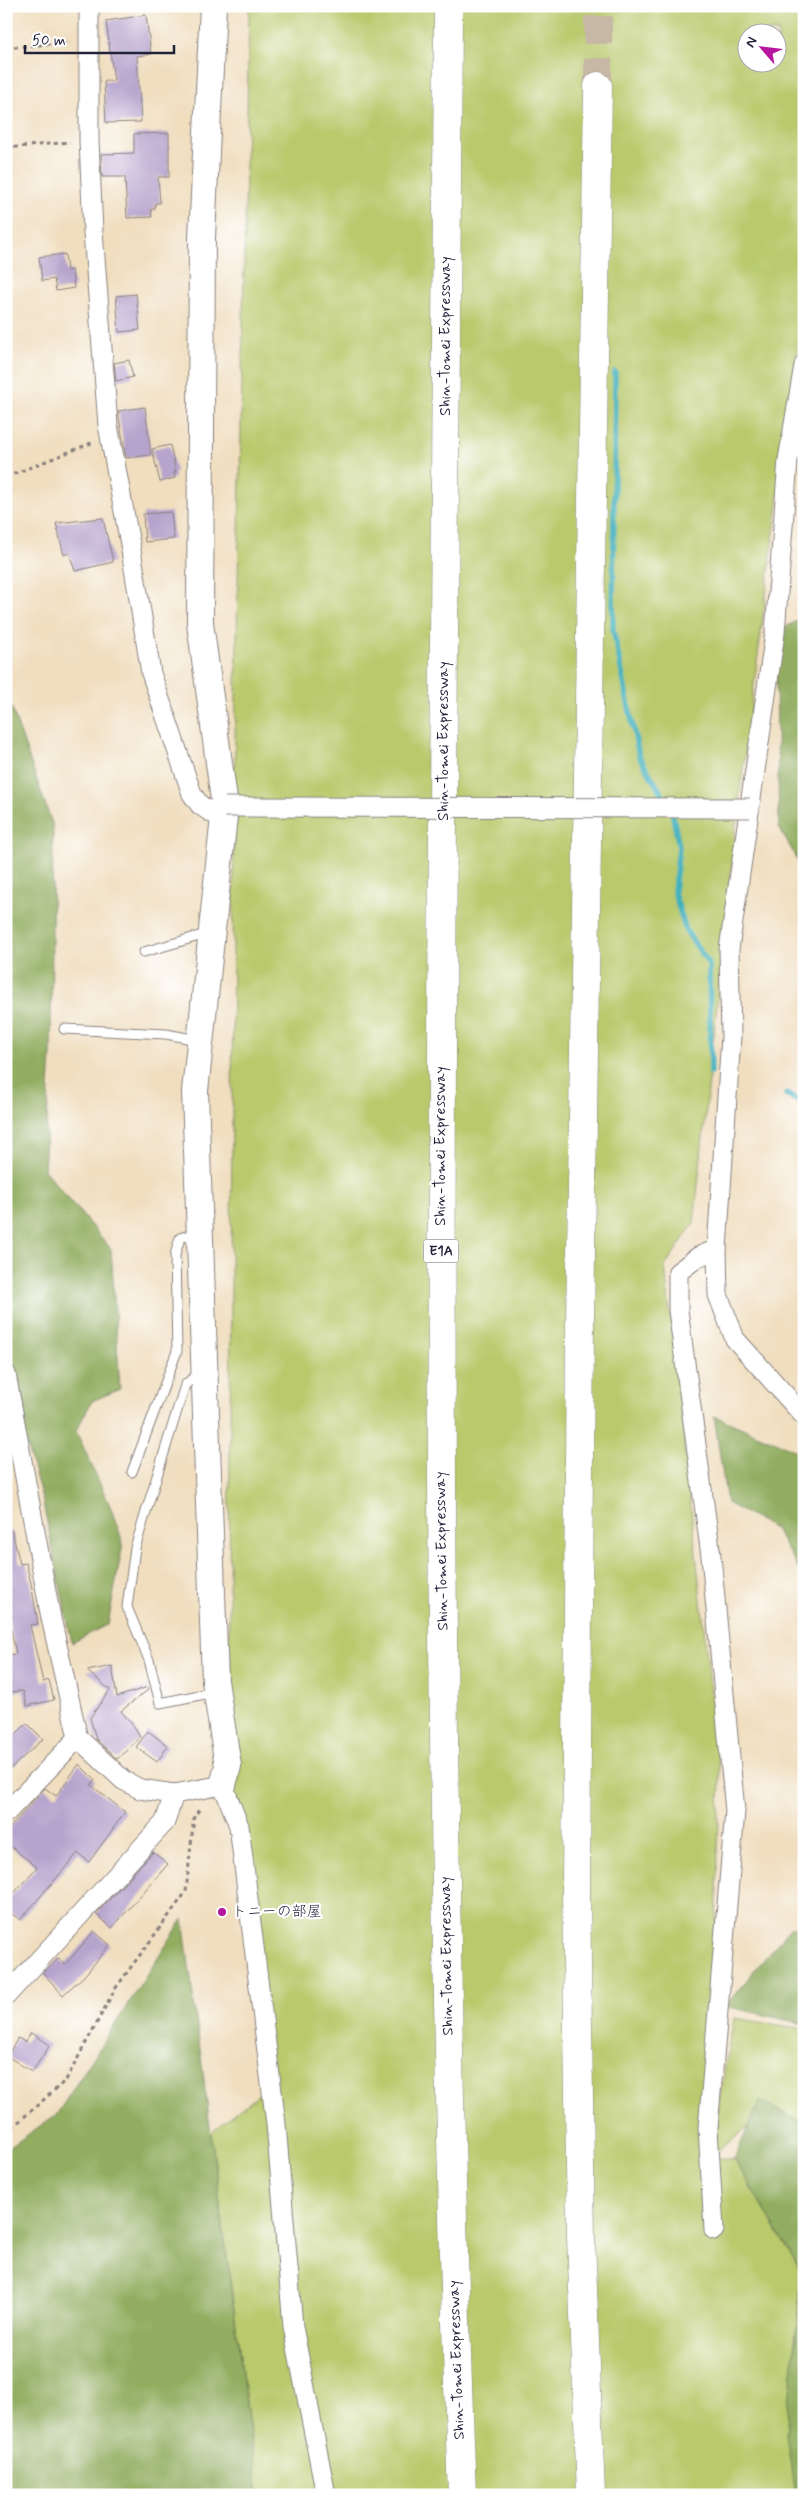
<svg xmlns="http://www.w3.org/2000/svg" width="810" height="2501" viewBox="0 0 810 2501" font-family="Mynerve,'Klee One',sans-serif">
  <rect width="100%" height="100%" fill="#fff"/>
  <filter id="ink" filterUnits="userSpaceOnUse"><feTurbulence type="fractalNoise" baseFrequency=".02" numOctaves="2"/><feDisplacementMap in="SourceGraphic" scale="10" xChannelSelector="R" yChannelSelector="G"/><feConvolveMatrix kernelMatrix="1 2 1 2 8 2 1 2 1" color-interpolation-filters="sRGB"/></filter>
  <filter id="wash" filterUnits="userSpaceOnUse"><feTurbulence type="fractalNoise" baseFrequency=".0096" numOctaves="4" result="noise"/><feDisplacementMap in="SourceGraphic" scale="20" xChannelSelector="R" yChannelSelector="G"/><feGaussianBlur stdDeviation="1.12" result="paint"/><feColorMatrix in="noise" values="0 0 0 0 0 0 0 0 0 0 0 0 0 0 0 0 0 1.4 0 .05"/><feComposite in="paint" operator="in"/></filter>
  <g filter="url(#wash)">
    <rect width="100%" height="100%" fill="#f0debf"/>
    <path fill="#b9c96c" stroke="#6e7654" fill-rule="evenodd" d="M249,6H804V305L737,814L694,1223L665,1266L720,1776L710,2152L734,2018L804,2029V2124L773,2108L710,2157L734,2159L802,2273L787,2430L796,2495H258L211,2133L271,2084L228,1766L234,796ZM748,32H778V62H748Z"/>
    <g fill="#92ad60" stroke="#5a684e">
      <polygon points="804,617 804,872 779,827 775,633"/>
      <polygon points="6,692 53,826 51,1056 44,1170 111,1249 120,1389 92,1401 76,1431 111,1508 123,1543 108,1624 72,1643 42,1498 6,1376"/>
      <polygon points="714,1416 804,1454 804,1578 775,1529 727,1503"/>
      <polygon points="183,1919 258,2495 6,2495 6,2150 57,2114"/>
      <polygon points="791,1927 804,1932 804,2024 725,2006"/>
      <polygon points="760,2101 804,2124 804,2495 795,2495 786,2433 802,2273 734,2159"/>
    </g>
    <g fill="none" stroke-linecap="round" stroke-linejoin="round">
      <g stroke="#42b1be" stroke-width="5.5">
        <polyline points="615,372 613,629 639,756 672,811 679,847 674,892 686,931 709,964 711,1073"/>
        <polyline points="786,1094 804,1104"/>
      </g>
    </g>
    <g id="blocks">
      <g fill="#b7a4cd">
        <polygon points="146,15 151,54 137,56 141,122 106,123 104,81 114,81 106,21"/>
        <polygon points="169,133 169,177 158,177 160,203 155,203 155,209 151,209 152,217 127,218 125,177 102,177 101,154 134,153 134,134"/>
        <polygon points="65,254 67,271 72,270 74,288 56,291 54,279 42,281 39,257"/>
        <polygon points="136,294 140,330 119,332 116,296"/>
        <polygon points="129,360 133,377 116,381 114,363"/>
        <polygon points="145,407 151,455 126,458 118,411"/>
        <polygon points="170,445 176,472 174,472 175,478 160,482 152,449"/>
        <polygon points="171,512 174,539 145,542 143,514"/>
        <polygon points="103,518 113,562 75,571 69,553 64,555 56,523"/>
        <polygon points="12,1531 20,1564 26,1563 31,1583 38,1624 30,1625 43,1682 49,1680 54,1700 27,1706 23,1691 6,1692 6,1655 16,1654 6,1605 6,1532"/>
        <polygon points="112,1666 117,1697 148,1687 149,1689 121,1711 136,1729 140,1738 117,1759 96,1739 90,1718 110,1690 87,1671"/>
        <polygon points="27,1723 43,1739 6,1773 6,1744"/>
        <polygon points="148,1731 168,1746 157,1762 136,1747"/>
        <polygon points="79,1764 95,1780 91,1785 125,1812 89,1862 78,1853 20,1920 6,1909 6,1902 37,1867 6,1843 6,1832 45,1788 56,1796"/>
        <polygon points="153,1852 168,1864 112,1928 96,1914"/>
        <polygon points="94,1931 110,1945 84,1976 63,1995 43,1973 59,1958 65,1965"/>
        <polygon points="31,2033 50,2045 32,2072 7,2056 18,2038 25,2042"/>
      </g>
    </g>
  </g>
  <g filter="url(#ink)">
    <use href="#blocks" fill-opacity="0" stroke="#89807d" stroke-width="1"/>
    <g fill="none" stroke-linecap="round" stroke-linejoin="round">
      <polyline stroke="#c7b8a5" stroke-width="28" stroke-dasharray="28 14" stroke-linecap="butt" points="598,86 598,6"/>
      <defs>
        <g id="lane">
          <polyline points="144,952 199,936 209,936"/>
          <polyline points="64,1029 166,1034 198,1040"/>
          <polyline points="199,1373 185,1385 164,1453 135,1548 127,1607 149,1660 160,1703 215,1692"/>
          <polyline points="132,1472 177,1351 175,1255 180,1238 198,1232"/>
        </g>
        <g id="street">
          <polyline points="89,6 89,140 93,232 108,425 130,544 151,673 192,794 200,805 212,813 225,807"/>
          <polyline points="804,365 788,460 775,633 729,949 731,1036 717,1249 718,1295 735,1339 804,1416"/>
          <polyline points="6,1374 51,1618 78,1738 123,1780 140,1789 174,1794 223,1785 239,1826 276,2124 293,2327 326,2495"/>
          <polyline points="6,1813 78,1738"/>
          <polyline points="6,1996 165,1822 174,1794"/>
          <polyline points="714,2230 708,2128 735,1811 711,1556 678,1310 678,1272 698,1257 717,1249"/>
        </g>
        <polyline id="secondary" points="213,6 202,237 200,623 225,807 195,1091 215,1681 228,1766 223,1785"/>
        <g id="highway">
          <path d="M448,6C444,836 430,1666 462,2495"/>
          <polyline points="591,2495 581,2237 576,1889 580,1324 598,86"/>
        </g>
      </defs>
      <use href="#lane" stroke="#89807d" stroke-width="11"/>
      <use href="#street" stroke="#89807d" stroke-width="21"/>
      <use href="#secondary" stroke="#89807d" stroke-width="28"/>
      <use href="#highway" stroke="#89807d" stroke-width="29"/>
      <g stroke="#89807d" stroke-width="3" stroke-dasharray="4 4" stroke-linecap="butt">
        <polyline points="6,48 70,42"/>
        <polyline points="6,148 70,142"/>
        <polyline points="6,477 94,442"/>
        <polyline points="6,2133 66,2080 115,1989 186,1892 194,1816 200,1809"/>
      </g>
      <use href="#lane" stroke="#fff" stroke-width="9"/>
      <use href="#street" stroke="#fff" stroke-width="19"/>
      <use href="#secondary" stroke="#fff" stroke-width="26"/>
      <use href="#highway" stroke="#fff" stroke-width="28"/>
      <defs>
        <polyline id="street-bridge" points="225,807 750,808"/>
      </defs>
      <use href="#street-bridge" stroke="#89807d" stroke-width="21" stroke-linecap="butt"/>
      <use href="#street-bridge" stroke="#fff" stroke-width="19"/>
    </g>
  </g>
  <circle fill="#b5179e" stroke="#fff" stroke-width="2" cx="222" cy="1912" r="5"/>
  <g text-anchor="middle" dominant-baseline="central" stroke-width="4.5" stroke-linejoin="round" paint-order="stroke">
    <rect fill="#fff" stroke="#646476" stroke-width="1" x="423.5" y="1239.5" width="35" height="23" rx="4"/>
    <g font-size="14" font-weight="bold" fill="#22223b">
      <text x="441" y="1251">E1A</text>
    </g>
    <g font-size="15" fill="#22223b" stroke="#fff">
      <text transform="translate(446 336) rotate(-90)">Shin-Tomei Expressway</text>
      <text transform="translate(444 741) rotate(-90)">Shin-Tomei Expressway</text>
      <text transform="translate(441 1146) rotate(-90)">Shin-Tomei Expressway</text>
      <text transform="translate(442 1551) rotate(-91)">Shin-Tomei Expressway</text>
      <text transform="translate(447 1956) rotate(-91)">Shin-Tomei Expressway</text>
      <text transform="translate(457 2360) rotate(-92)">Shin-Tomei Expressway</text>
    </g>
    <g font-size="15" fill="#22223b" stroke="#fff" text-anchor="start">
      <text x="232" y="1912">トニーの部屋</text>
    </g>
  </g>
  <rect width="810" height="2501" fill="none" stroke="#fff" stroke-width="25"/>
  <g transform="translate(762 48) rotate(298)"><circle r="24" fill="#ffffff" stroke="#a7a7b1"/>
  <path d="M0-4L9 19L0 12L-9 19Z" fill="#b5179e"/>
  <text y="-8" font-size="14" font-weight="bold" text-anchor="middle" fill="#22223b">N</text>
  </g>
  <path d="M25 45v8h149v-8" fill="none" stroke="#22223b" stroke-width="2.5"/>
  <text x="32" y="45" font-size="15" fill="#22223b" stroke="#ffffff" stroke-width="4" paint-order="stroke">50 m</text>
</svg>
